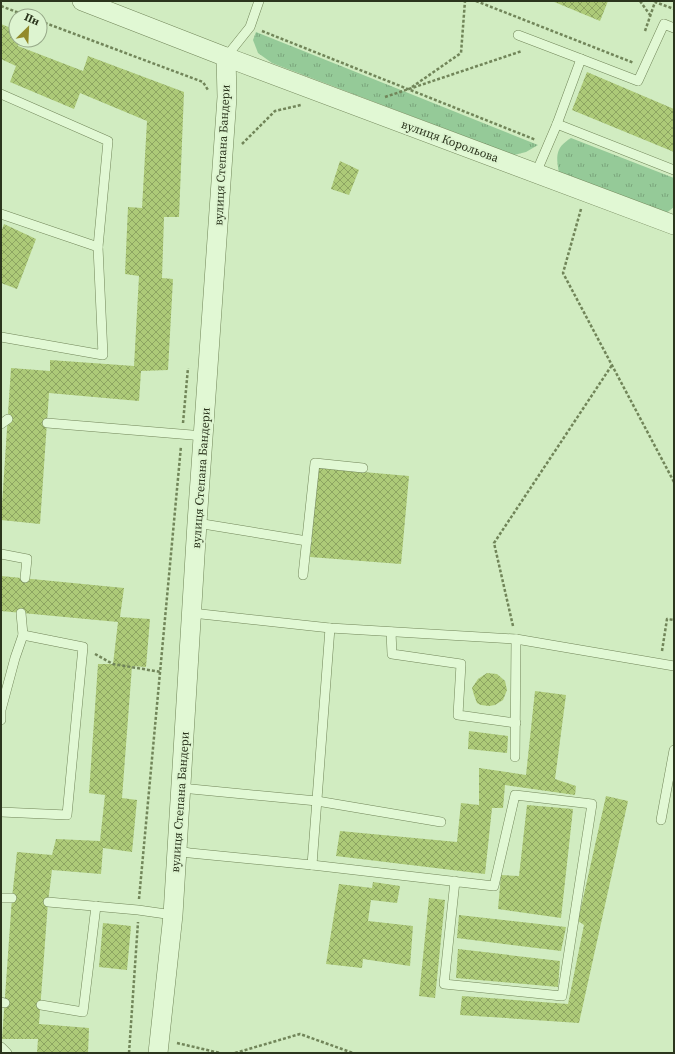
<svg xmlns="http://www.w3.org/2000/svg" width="675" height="1054" viewBox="0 0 675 1054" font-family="'Source Serif 4',serif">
  <defs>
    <pattern id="grass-tufts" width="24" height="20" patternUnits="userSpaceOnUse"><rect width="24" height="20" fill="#95ca98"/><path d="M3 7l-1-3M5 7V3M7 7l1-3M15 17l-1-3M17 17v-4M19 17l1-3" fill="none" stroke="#7aa57b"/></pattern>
    <pattern id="building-cross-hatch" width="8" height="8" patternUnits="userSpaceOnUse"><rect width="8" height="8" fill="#adca78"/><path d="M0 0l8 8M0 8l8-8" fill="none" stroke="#8da562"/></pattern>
  </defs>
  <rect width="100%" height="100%" fill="#d1ecc1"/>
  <g fill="url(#grass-tufts)">
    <polygon points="256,32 538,145 526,152 514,155 272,63 258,53 253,40"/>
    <path d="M571,138L674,178V207L665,214L559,173C556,156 555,148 571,138Z"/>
  </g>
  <g fill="url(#building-cross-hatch)">
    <polygon points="552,1 608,1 600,21"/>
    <polygon points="1,24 16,30 16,40 20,40 18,46 83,71 88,56 184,92 179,217 164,217 162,278 173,279 168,370 141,371 139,401 49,393 40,524 1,520 11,368 50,371 50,360 134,366 139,276 125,274 128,207 142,208 147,121 80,93 74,109 10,82 16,66 1,59"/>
    <polygon points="587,72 674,109 674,152 572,110"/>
    <polygon points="340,161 359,170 349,195 331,189"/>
    <polygon points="4,224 36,239 17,289 1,283 1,232"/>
    <polygon points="318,468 409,476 401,564 310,557"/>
    <polygon points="1,576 124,588 120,617 150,619 146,667 132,666 122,798 137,800 132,852 103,848 101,874 52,870 48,902 39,1024 89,1028 88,1053 37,1053 38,1039 2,1039 12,898 17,852 52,855 56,839 100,841 105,795 89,793 98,664 113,664 118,622 1,611"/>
    <polygon points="487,673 497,674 505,681 507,690 503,700 495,705 489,706 481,705 477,703 474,695 472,688 478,679"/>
    <polygon points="535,691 566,695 555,779 576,786 575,795 505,785 503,808 492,808 485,874 336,856 340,831 457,842 461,803 479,805 479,768 526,775"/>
    <polygon points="469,731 508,736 507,753 468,749"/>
    <polygon points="606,796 628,801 579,1023 460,1015 462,996 568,1004 584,925 578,921"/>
    <polygon points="527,805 573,809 561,918 498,909 501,875 519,876"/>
    <polygon points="373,882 400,886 397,903 371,900 368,921 413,926 410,966 363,959 362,968 326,964 339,884 372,888"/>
    <polygon points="429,898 445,900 435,998 419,996"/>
    <polygon points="459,915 566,927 561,951 457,938"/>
    <polygon points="103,923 131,926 127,970 99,967"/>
    <polygon points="458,949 560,961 558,987 456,978"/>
  </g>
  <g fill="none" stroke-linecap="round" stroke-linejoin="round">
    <defs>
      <g id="lane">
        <polyline points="518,35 581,59"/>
        <polyline points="226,57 250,27 259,1"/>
        <polyline points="1,94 108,141 98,247 103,355 1,337"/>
        <polyline points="557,124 674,170"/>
        <polyline points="536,173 557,124 581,59 638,81 664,24 674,28"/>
        <polyline points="1,214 98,247"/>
        <polyline points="47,423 204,436"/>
        <polyline points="1,424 8,419"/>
        <polyline points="197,523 307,541"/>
        <polyline points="1,554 27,559 25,578"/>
        <polyline points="303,575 315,463 363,468"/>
        <polyline points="192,613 330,628 516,639 515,757"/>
        <polyline points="391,632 392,654 461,664 458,715 516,723"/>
        <polyline points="516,639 674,666"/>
        <polyline points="1,720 1,710 15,658 23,635 21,613"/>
        <polyline points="181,788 317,801 441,822"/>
        <polyline points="1,812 67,815 83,647 23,635"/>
        <polyline points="661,820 674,750"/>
        <polyline points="177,851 190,853 312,865 494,886 515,795 592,804 562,996 444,984 455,881"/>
        <polyline points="312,865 330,628"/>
        <polyline points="1,898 12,898"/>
        <polyline points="48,902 138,910 173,915"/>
        <polyline points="1,1002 5,1003"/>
        <polyline points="41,1005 83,1012 96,906"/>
        <polyline points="1,1047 7,1053"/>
      </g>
      <g id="street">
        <polyline points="82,1 226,57 227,97 197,523 173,915 158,1053"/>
        <polyline points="226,57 674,225"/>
      </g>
    </defs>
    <use href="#lane" stroke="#718559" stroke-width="10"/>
    <use href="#street" stroke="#718559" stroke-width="20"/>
    <g stroke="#718559" stroke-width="2.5" stroke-dasharray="3 2" stroke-linecap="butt">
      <polyline points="476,1 634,63"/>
      <polyline points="640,1 650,15"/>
      <polyline points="1,6 27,16"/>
      <polyline points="40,21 203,82 208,90"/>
      <polyline points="262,31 536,140"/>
      <polyline points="645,31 655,2 674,9"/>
      <polyline points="412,87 461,53 465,1"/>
      <polyline points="385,97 522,51"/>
      <polyline points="242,144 275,111 301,105"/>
      <polyline points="581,209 563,273 674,482"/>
      <polyline points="183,423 188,368"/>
      <polyline points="513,626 494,543 612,365"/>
      <polyline points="662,651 667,619 674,620"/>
      <polyline points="95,654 113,664 161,672"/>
      <polyline points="139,899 181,446"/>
      <polyline points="177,1043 220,1053"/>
      <polyline points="129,1053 138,922"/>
      <polyline points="235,1053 300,1034 353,1053"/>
    </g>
    <use href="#lane" stroke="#e1f8d4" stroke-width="9"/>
    <use href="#street" stroke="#e1f8d4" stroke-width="19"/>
  </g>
  <g text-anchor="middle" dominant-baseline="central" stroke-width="4" stroke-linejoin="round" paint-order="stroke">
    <g font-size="12" fill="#2b351d" stroke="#ddf4d0">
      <text transform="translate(450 141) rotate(20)">вулиця Корольова</text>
      <text transform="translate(222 155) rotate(-87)">вулиця Степана Бандери</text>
      <text transform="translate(201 478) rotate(-86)">вулиця Степана Бандери</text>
      <text transform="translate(180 802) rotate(-86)">вулиця Степана Бандери</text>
    </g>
  </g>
  <rect width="675" height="1054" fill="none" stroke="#2b351d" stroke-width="4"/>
  <g transform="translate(28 28) rotate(24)"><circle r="19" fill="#ddf4d0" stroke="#96a888"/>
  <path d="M0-3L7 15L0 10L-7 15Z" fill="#938b2b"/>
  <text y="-6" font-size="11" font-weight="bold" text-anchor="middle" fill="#2b351d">Пн</text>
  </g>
</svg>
